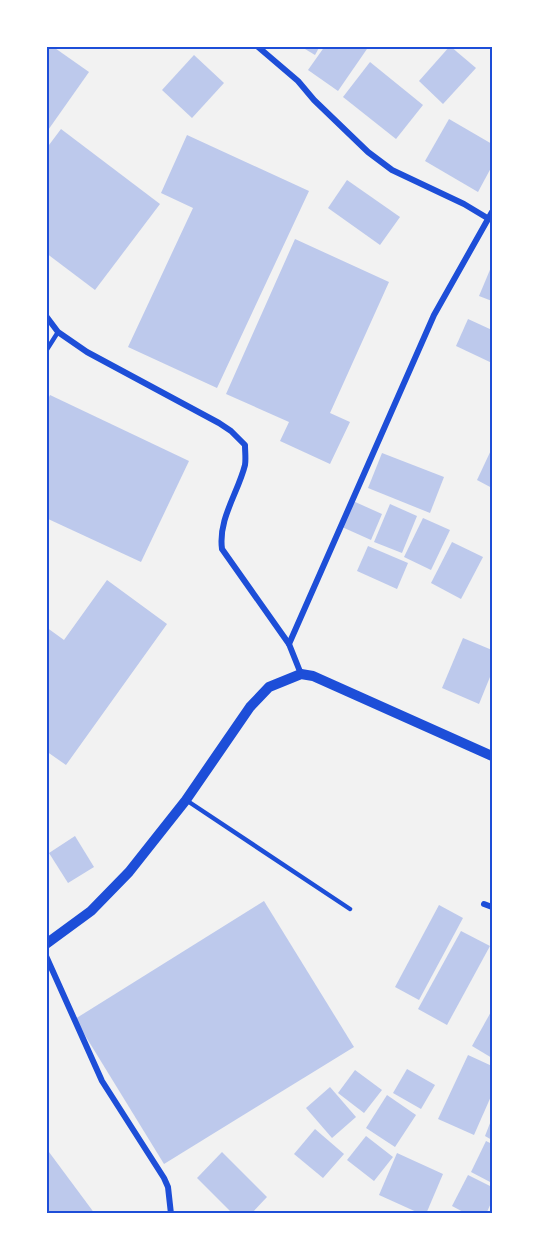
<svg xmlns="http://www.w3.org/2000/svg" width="539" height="1260" viewBox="0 0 539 1260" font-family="'Noto Serif',serif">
  <rect width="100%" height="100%" fill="#f2f2f2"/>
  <g fill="#bdc9ec">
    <polygon points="46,46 52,46 89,72 46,133"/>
    <polygon points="300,46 320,46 315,55"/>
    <polygon points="325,46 369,46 338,91 308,70"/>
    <polygon points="450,46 476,68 443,104 419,81"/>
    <polygon points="194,55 224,83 192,118 162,90"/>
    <polygon points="370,62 423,105 396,139 343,97"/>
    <polygon points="449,119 492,144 492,166 478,192 425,161"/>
    <polygon points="61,129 160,204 95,290 46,253 46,149"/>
    <polygon points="187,135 309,191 217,388 128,347 193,208 161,193"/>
    <polygon points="347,180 400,217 380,245 328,208"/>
    <polygon points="295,239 389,282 330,413 350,422 330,464 280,441 289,422 226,394"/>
    <polygon points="492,265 492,301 479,296"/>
    <polygon points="468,319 492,330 492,363 456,346"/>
    <polygon points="50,395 189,461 141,562 46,518 46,403"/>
    <polygon points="492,448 492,488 477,480"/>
    <polygon points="382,453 444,477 430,513 368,488"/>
    <polygon points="353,501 382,514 371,540 342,527"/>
    <polygon points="390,504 417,516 402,553 374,542"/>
    <polygon points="423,518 450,530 431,570 404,557"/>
    <polygon points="452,542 483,557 461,599 431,583"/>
    <polygon points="368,546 408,563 397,589 357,571"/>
    <polygon points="107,580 167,624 66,765 46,751 46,627 64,640"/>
    <polygon points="463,638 492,650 492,672 479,704 442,688"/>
    <polygon points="75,836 94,867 68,883 49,853"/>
    <polygon points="264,901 354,1047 164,1164 75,1019"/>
    <polygon points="439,905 463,918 419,1000 395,987"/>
    <polygon points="461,931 490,946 447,1025 418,1009"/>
    <polygon points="492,1010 492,1058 472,1046"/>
    <polygon points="468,1055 492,1066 492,1094 474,1135 438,1119"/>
    <polygon points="407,1069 435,1085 421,1109 393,1093"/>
    <polygon points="355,1070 382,1090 364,1113 338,1093"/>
    <polygon points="330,1087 356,1117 332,1138 306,1108"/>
    <polygon points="387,1095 416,1115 395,1147 366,1128"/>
    <polygon points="492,1118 492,1140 485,1136"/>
    <polygon points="315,1129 344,1154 323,1178 294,1154"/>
    <polygon points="366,1136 393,1157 374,1181 347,1160"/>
    <polygon points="486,1141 492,1144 492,1183 471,1172"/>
    <polygon points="46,1148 95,1214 46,1214"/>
    <polygon points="222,1152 267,1197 251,1214 233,1214 197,1178"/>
    <polygon points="397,1153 443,1174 426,1214 421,1214 379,1195"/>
    <polygon points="468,1175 492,1187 492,1201 486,1214 467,1214 452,1206"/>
  </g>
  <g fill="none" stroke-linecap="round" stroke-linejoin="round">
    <g stroke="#1d4ed8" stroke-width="4.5">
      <polyline points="46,351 58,332"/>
      <polyline points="186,800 350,909"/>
    </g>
    <g stroke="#1d4ed8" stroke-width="6">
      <polyline points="257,46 298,81 314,100 368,152 392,170 464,204 489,219"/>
      <path d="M46,316L58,332L87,352L219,423L231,431L245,445C245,452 246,459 245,465C238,493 218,519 222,549L289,644"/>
      <polyline points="301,674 289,644 434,315 492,212"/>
      <polyline points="484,904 492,907"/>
      <polyline points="46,956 102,1081 164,1178 168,1187 171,1214"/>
    </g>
    <polyline stroke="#1d4ed8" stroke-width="10" points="46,944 91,911 129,872 186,800 250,707 269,687 301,674 313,676 492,756"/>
  </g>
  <rect width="539" height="1260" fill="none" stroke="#ffffff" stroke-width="96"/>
  <rect x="48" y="48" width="443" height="1164" fill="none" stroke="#1d4ed8" stroke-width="2"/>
</svg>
